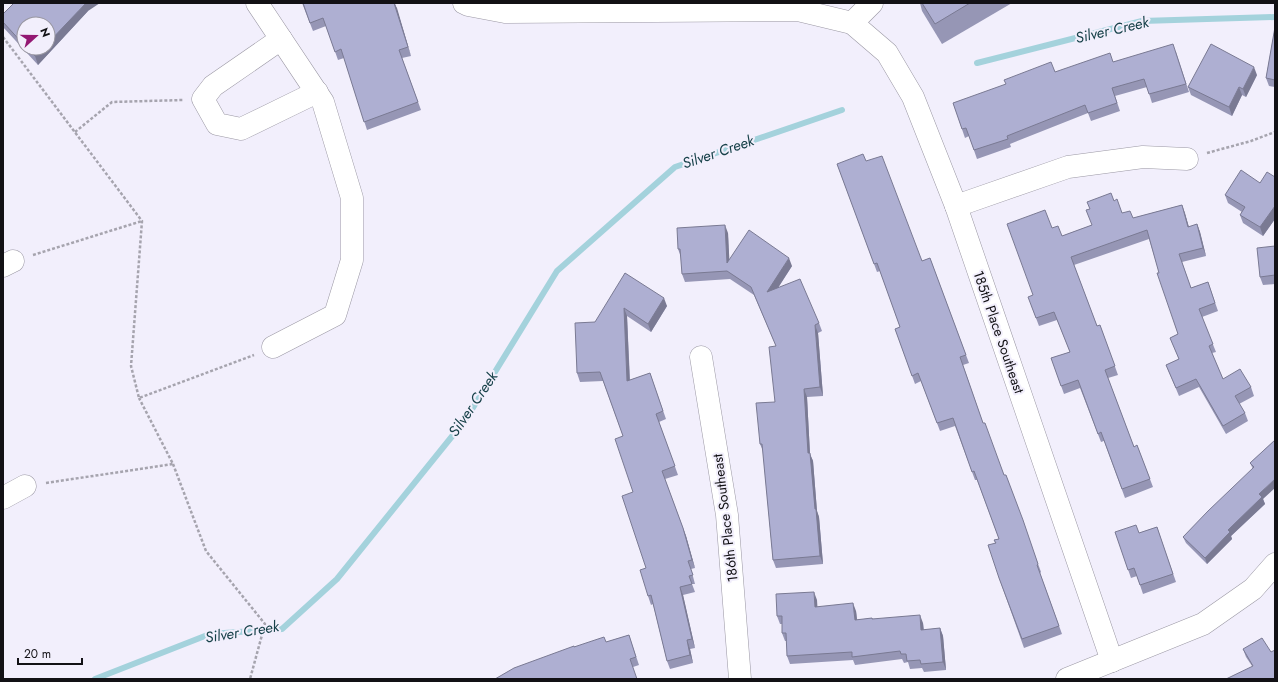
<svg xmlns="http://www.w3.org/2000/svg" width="1278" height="682" viewBox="0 0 1278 682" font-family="Jost,sans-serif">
  <rect width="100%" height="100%" fill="#f2effc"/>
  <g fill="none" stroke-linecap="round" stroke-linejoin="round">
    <g stroke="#a4d2dc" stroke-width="6">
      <polyline points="977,63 1142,21 1275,17"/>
      <polyline points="95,679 210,634 282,629 337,579 466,419 557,271 675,167 842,110"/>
    </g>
    <defs>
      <g id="minor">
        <polyline points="257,3 323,102 352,198 352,260 335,315 273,347"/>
        <polyline points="464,3 468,5 505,12 798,10 852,23 887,53 913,97 956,206 1112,661"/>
        <polyline points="852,23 872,3"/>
        <polyline points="281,39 213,86 203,99 217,124 241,129 317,92"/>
        <polyline points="956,206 1068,167 1143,157 1187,159"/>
        <polyline points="3,266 13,261"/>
        <polyline points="701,357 727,515 740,679"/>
        <polyline points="3,498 25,486"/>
        <polyline points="1067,679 1203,624 1253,589 1275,564"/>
      </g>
    </defs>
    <use href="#minor" stroke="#9b98a4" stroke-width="23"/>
    <g stroke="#a6a4ae" stroke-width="2.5" stroke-dasharray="3 2" stroke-linecap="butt">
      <polyline points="3,37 142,221 131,366 139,398 254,355"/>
      <polyline points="75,132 112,102 183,100"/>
      <polyline points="1207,153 1251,141 1275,132"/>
      <polyline points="33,255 142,221"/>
      <polyline points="173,464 206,551 265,624 250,679"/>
      <polyline points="46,483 173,464 139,398"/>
    </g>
    <use href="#minor" stroke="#fff" stroke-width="22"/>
  </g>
  <g fill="#9696b5" fill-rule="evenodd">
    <polygon points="302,3 395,3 411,56 402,58 421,110 367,130 344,58 338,60 326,26 313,31"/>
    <polygon points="920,3 1012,3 942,44 922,11"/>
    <path d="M88,11L38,65L3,27V14ZM24,24L48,48H24Z"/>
    <polygon points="1275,27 1275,87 1269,86 1266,78"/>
    <polygon points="1176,52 1189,92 1152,103 1147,87 1115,96 1120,111 1091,121 1088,113 1010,144 1011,147 977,159 969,136 965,138 953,103 1055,72 1113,62"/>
    <polygon points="1257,75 1246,97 1242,95 1232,116 1191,95 1188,87"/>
    <polygon points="866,161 922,261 930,258 969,363 963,365 983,423 1004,475 1006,475 1041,572 1040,573 1062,634 1024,648 999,578 995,543 994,540 999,539 977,480 975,480 955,426 940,431 921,381 915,384 895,329 900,327 880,271 877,272 837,164"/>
    <polygon points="1275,177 1275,219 1263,236 1243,223 1240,215 1242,212 1228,203 1225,195"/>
    <polygon points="1114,201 1122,213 1133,218 1182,205 1189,227 1197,224 1200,232 1206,256 1182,262 1191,288 1208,282 1218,311 1202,317 1216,352 1212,353 1223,379 1251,387 1254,396 1239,404 1245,413 1248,421 1226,434 1199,387 1179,396 1166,365 1179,359 1170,338 1178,334 1149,239 1074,265 1097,326 1100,325 1118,375 1108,378 1134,447 1137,445 1153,487 1125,498 1104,441 1101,442 1080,388 1064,394 1051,358 1070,352 1057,320 1039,326 1031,305 1033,295 1052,228 1062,236 1092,225"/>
    <polygon points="728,233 729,260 792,266 778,288 819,323 822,331 818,333 823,396 807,397 810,454 813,461 817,511 819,517 823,564 776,568 773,560 763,451 760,444 775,402 776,346 754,295 730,279 685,282 682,274 681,257 678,249"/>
    <polygon points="1275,246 1275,284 1263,285 1260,277"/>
    <polygon points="625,273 667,306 651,332 627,316 630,380 650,373 666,419 659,422 678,475 665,479 686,536 695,568 691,569 695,584 692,584 695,592 683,595 695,648 690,649 693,663 670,669 667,661 653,604 651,605 648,596 646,568 633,492 623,436 603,381 580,382 577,373"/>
    <polygon points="1275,440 1263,499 1265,504 1231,536 1232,539 1207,564 1186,543 1183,537 1253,469 1250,463"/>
    <polygon points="1157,527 1176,582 1143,594 1137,576 1131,578 1115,532 1139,533"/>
    <polygon points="817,600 817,607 856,611 857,620 872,618 873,619 923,623 924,630 940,628 943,636 946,670 924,672 922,668 910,669 908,662 904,663 902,659 855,665 853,660 790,664 787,656 787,641 785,641 782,633 782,624 780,624 777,616"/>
    <polygon points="629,635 639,665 633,667 574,647 606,642"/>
    <polygon points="1243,649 1271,652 1252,666 1246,657"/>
  </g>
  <g fill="#7a7a93">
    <polygon points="86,3 100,3 88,11 38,65 35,56 43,48 48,48 48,43"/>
    <polygon points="394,3 397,8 411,56 408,47"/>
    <polygon points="1254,67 1257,75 1246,97 1243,89"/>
    <polygon points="1239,87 1242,95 1232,116 1229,107"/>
    <polygon points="1182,205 1185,213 1191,235 1188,227"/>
    <polygon points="1275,206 1275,219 1263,236 1260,227"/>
    <polygon points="1197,224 1200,232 1206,256 1203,248"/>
    <polygon points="725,225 728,233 730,272 727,263"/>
    <polygon points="789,258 792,266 770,300 767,292"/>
    <polygon points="664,298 667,306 651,332 648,324"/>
    <polygon points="624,308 627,316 630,389 627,381"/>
    <polygon points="815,325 818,333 823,396 820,387"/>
    <polygon points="804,389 807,397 810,454 813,461 817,511 819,517 823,564 820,556 808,453"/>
    <polygon points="1275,479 1275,488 1263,499 1265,504 1231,536 1232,539 1207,564 1205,558 1259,494"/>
    <polygon points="683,528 686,536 695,568 692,560"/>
    <polygon points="680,587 683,595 695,648 692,639"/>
    <polygon points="814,592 817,600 818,616 815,607"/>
    <polygon points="853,603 856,611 858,628 855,620"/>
    <polygon points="920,615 923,623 924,638 921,630"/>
    <polygon points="940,628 943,636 946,670 943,662"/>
    <polygon points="687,640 690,649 693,663 690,655"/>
  </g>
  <g fill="#aeafd2" stroke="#7a7a93">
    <polygon points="14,3 86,3 48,43 48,24 24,24 24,45 3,22 3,14"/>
    <polygon points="303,3 394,3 408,47 399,50 418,102 364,122 341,49 335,52 323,18 310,23"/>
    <polygon points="922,3 970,3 935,24"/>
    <polygon points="1275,27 1275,80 1266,78"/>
    <polygon points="1173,44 1186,84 1149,94 1144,79 1112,88 1117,103 1088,113 1085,105 1007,136 1008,139 974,150 966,128 962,129 953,103 1006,84 1004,80 1051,62 1055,72 1110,53 1113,62"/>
    <polygon points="1211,44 1254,67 1243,89 1239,87 1229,107 1188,87"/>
    <polygon points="27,48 43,48 35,56"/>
    <polygon points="863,154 866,161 882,156 922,261 930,258 966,355 960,357 983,423 985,423 1004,475 1006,475 1023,520 1038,564 1037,565 1059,626 1022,639 999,578 988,545 996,543 994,540 999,539 974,471 972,472 953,418 937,423 918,373 912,376 895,329 900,327 877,263 874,264 837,164"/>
    <polygon points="1241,170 1260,183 1267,172 1275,177 1275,206 1260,227 1240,215 1245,207 1225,195"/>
    <polygon points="1111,193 1114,201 1117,199 1122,213 1130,211 1133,218 1182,205 1188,227 1197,224 1203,248 1179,254 1191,288 1208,282 1215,303 1199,309 1213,344 1209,346 1223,379 1240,369 1251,387 1235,396 1245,413 1223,426 1196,379 1176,388 1166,365 1179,359 1170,338 1178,334 1157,273 1159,273 1147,230 1071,257 1097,326 1100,325 1115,366 1105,370 1134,447 1137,445 1150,479 1122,489 1101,432 1098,434 1078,380 1061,386 1051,358 1070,352 1054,312 1036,318 1028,297 1033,295 1007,224 1045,210 1052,228 1058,226 1062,236 1092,225 1086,210 1090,209 1087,202"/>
    <polygon points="725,225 727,263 749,230 789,258 767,292 800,279 819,323 815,325 820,387 804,389 808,453 810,453 815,509 816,509 820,556 773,560 762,444 760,444 756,403 775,402 769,347 776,346 751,287 727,271 682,274 680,249 678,249 677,228"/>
    <polygon points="1275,246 1275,275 1260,277 1257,248"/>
    <polygon points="625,273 664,298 648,324 624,308 627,381 650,373 663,411 656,414 675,466 662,471 683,528 692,560 688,561 693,575 689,576 692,584 680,587 692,639 687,640 690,655 667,661 651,595 648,596 640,570 646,568 622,496 633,492 615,439 623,436 600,372 577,373 575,323 595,322"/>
    <polygon points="1275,440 1275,479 1259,494 1262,497 1228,530 1230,532 1205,558 1183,537 1208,511 1254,467 1250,463"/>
    <polygon points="1136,525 1139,533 1157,527 1173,574 1140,585 1134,568 1128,570 1115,532"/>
    <polygon points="814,592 815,607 853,603 855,620 872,618 872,619 920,615 921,630 940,628 943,662 921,664 920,660 907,661 906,654 901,654 900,651 852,657 852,652 787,656 786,633 782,633 782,616 777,616 776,594"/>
    <polygon points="629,635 636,657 630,659 637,679 495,679 514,668 574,646 574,647 604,637 606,642"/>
    <polygon points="1262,638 1271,652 1275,650 1275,679 1226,679 1253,666 1243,649"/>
  </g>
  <g text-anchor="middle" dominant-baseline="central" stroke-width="4" stroke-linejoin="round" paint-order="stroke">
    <g font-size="14" fill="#121115" stroke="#f2effc">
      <text transform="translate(999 332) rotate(71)">185th Place Southeast</text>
      <text transform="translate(725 518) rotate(-97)">186th Place Southeast</text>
    </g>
    <g font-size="15" font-style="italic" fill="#174149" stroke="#f2effc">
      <text transform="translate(1112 30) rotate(-13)">Silver Creek</text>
      <text transform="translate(718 152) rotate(-19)">Silver Creek</text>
      <text transform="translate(473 404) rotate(-56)">Silver Creek</text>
      <text transform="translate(242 632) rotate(-9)">Silver Creek</text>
    </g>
  </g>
  <rect width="1278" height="682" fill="none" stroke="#121115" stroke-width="8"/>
  <g transform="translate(36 36) rotate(69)"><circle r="19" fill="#f2effc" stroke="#9896a0"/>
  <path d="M0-3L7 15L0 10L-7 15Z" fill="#931873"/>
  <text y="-6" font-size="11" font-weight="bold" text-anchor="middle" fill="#121115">N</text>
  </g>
  <path d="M18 658v6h64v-6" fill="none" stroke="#121115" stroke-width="2"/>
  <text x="24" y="658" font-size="12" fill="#121115" stroke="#f2effc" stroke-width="3" paint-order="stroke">20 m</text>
</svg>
